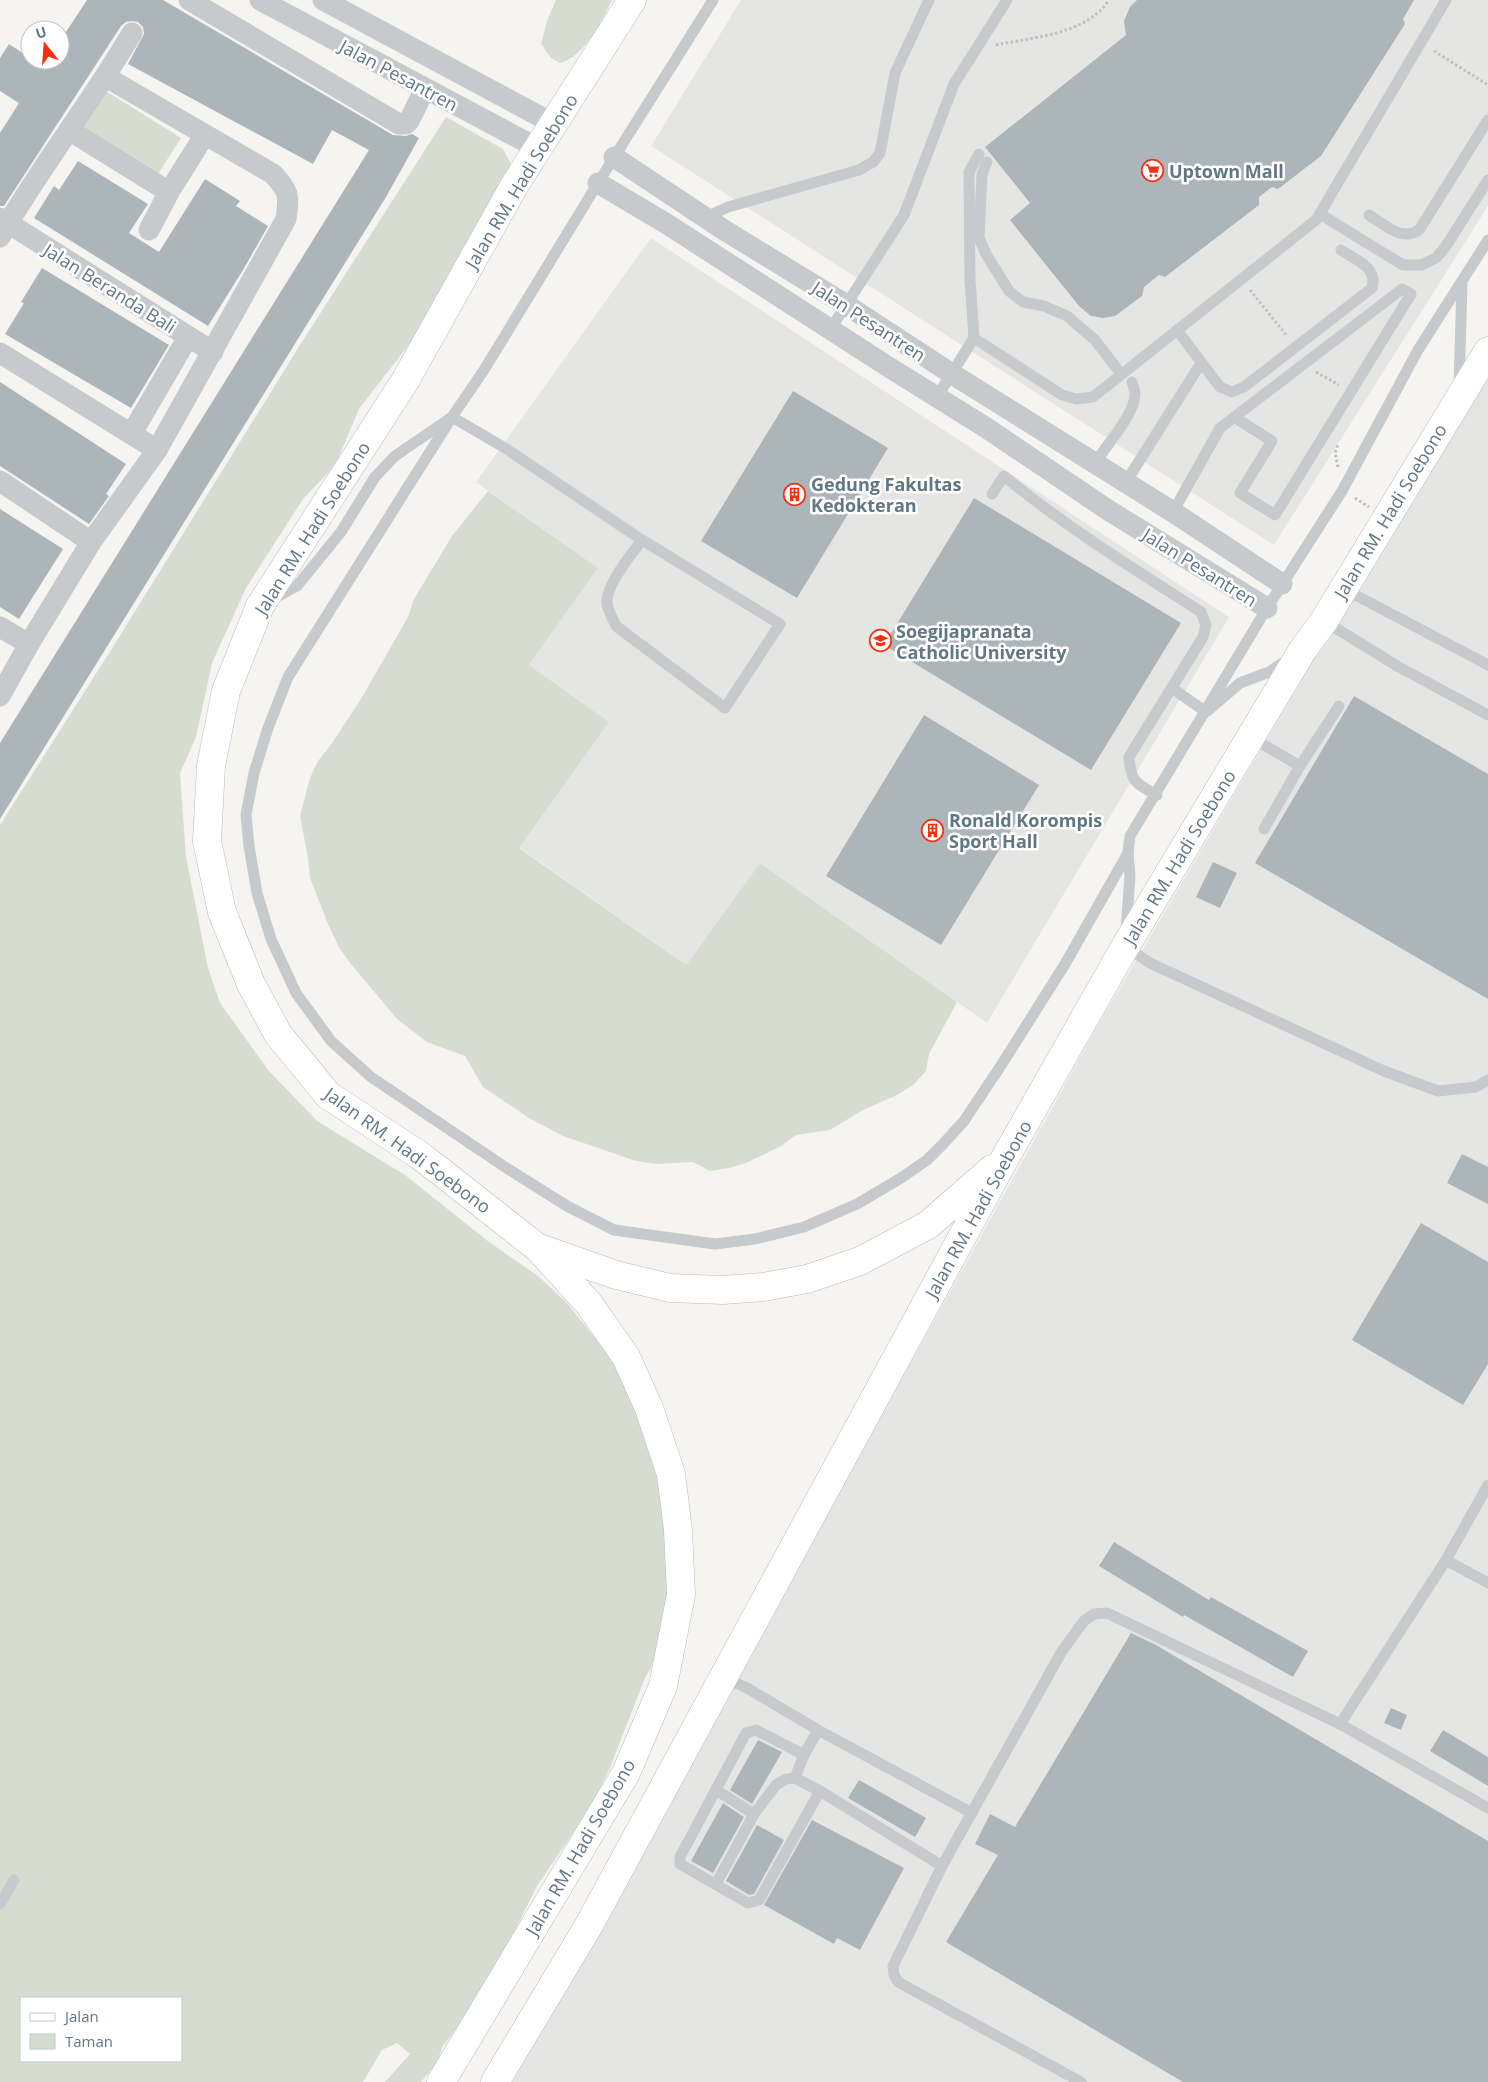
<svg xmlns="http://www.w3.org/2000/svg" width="1488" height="2082" viewBox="0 0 1488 2082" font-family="'Open Sans',sans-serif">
  <rect width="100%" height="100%" fill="#f5f4f0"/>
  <g fill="#e5e6e3">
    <polygon points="741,0 1488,0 1488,206 1274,545 651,146"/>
    <polygon points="651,238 1229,617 987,1023 760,863 686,965 519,847 609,722 529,665 597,568 476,482"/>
    <polygon points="1488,364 1488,2082 512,2082 1098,1025"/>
  </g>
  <g fill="#d6ddd0" fill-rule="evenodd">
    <path d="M556,0H612C601,22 585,56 560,63L551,58L541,44L547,21Z"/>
    <polygon points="101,88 181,138 156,177 77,128"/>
    <path d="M446,117L503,149L513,168L496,190L494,198L423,326L359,409L337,461L328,473L303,499L246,588L212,663L196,737L180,773L186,857L208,968L220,1003L269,1071L317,1121L405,1175L489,1242L538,1276L567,1303L619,1368L651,1449L665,1519L667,1613L665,1642L645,1678L609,1770L591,1806L537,1886L483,1994L443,2046L436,2064L421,2082H385L410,2054L397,2043L382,2050L363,2082H0V825L111,650L300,345ZM21,1998H181V2061H21Z"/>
    <polygon points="488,491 598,568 529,665 609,722 519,848 686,965 760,863 957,1002 929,1054 926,1071 913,1085 897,1095 863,1110 830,1130 796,1135 781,1146 746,1163 729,1168 710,1171 693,1162 656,1164 636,1161 563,1136 529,1118 483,1087 465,1056 427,1042 397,1019 351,964 340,949 330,929 310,878 308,858 300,816 310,778 318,761 330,746 361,699 408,617 414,599 452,536"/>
  </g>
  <g fill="#acb6ba">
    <polygon points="87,0 163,0 393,135 406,136 412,134 419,138 386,197 0,819 0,743 369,150 332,130 313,164 128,64 144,34 143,27 138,22 132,21 126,22 121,26 4,206 0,206 0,133 19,103 0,91 0,58 9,44 30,58 30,60 60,60 60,41"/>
    <polygon points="1137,0 1414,0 1403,19 1405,24 1321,156 1278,189 1272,187 1259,197 1259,205 1165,277 1159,275 1144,287 1142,296 1115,316 1103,318 1091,316 1079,306 1010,220 1030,203 985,147 1126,35 1124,21 1130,7"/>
    <polygon points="78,161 148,204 129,233 159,252 205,179 240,201 236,206 268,226 243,270 208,326 34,218 54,186 59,190"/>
    <polygon points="42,268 169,345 131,408 5,334 24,303 21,302"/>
    <polygon points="0,382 126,464 106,494 109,496 89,524 0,466"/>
    <polygon points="793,391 888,448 797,598 701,541"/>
    <polygon points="974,498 1181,623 1091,770 884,645"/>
    <polygon points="0,509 63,549 19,619 0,607"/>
    <polygon points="1354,696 1488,774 1488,999 1255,863"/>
    <polygon points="924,715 1039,785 941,945 826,876"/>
    <polygon points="1213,862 1237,873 1220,908 1196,897"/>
    <polygon points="1462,1154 1488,1167 1488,1204 1447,1183"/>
    <polygon points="1421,1223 1488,1262 1488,1364 1463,1405 1352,1340"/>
    <polygon points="1114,1542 1209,1600 1211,1597 1308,1651 1293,1677 1184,1615 1183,1617 1099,1566"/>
    <polygon points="1131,1633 1156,1645 1488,1841 1488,2082 1183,2082 946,1942 998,1855 975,1844 990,1814 1015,1827"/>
    <polygon points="1391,1708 1407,1715 1401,1730 1384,1723"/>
    <polygon points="1443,1730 1488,1757 1488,1786 1430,1751"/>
    <polygon points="758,1740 782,1752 752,1804 730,1790"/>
    <polygon points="859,1780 926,1818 915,1837 848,1798"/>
    <polygon points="723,1803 744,1817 713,1873 691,1861"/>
    <polygon points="812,1820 904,1868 860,1950 837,1938 834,1944 764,1905"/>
    <polygon points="757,1825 784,1840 754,1894 749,1895 726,1881"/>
  </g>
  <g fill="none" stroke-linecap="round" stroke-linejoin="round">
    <defs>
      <g id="primary">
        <polyline points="542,1249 616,1275 670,1288 723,1290 763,1287 807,1279 860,1261 928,1225 992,1169"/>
        <polyline points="441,2082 626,1773 663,1686 681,1595 678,1530 671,1474 649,1408 626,1357 589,1304 538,1248 422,1157 328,1095 278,1034 251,984 222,912 207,841 211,766 226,691 260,606 405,381 514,186 632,0"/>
        <polyline points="495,2082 589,1925 1005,1158 1125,947 1302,651 1324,621 1488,351"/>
      </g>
    </defs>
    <use href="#primary" stroke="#b6bbbe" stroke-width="29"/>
    <g stroke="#bec1c2" stroke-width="3" stroke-dasharray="2.5 2.5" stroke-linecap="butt">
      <path d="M996,45C1033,37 1086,35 1109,0"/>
      <polyline points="1434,51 1488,85"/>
      <polyline points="1250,290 1287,336"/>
      <polyline points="1316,372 1339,385"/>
      <polyline points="1338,467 1335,453 1338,444"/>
      <polyline points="1355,498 1369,507"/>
    </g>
    <g stroke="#c6cacc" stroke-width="11">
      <polyline points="987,162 982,174 979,238 986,254 1009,291 1023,302 1044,306 1067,316 1095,340 1121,374"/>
      <polyline points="1320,214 1403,265 1421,265 1436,258 1446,246 1488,180"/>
      <path d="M1369,215C1385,225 1402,242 1419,230L1488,120"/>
      <polyline points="706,217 728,207 859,170 873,162 880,153 895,73 929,0"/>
      <polyline points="830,330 904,215 954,84 1007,0"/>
      <path d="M1177,330L1220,387L1232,392L1244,387L1372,288C1378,267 1356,260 1341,250"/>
      <polyline points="974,338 1062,395 1076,399 1093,397 1316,220 1446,0"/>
      <polyline points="1459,386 1462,285"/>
      <polyline points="937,397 974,338 970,280 969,172 979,154"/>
      <path d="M1095,463C1106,446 1135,414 1135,394C1135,390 1133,386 1132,382"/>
      <polyline points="1126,482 1201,363"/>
      <path d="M992,494L1004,476C1066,527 1134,569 1201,612L1206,625L1203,637L1129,757C1131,782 1135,783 1157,795"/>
      <polyline points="1173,512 1220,428 1402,289 1411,294 1275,515 1240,493 1272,441 1234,417"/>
      <path d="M642,540C631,555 605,586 607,604C608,611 613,619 616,626L725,708L780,624L642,540L505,448L452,417L288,677L268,728L254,773L246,815L249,846L257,893L271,939L296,993L331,1041L371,1077L508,1169L567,1206L614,1230L715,1244L755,1239L804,1227L857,1204L901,1178L927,1160L943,1144L964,1121L1002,1064L1065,964L1128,853"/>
      <polyline points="1344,589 1488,665"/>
      <polyline points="273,599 297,586 341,532 375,477 395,456 452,417 484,370 598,183 713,0"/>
      <polyline points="1324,621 1399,667 1488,715"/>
      <polyline points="1172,688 1206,712 1240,683 1269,672 1290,658"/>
      <polyline points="1250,737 1300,766 1264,829"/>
      <polyline points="1300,766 1339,706"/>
      <polyline points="1126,930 1130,876 1128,853 1130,836 1267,608 1342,491 1418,350 1488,240"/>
      <polyline points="1125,946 1150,963 1384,1071 1438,1091 1476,1087 1488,1080"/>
      <polyline points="1446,1560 1488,1583"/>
      <polyline points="722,1677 747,1688 818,1730 972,1813"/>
      <polyline points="1340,1724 1488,1808"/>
      <polyline points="818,1730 804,1755 795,1778 820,1791 942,1866"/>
      <polyline points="804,1755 756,1730 746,1733 680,1857 680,1864 748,1903 759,1900 820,1791"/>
      <polyline points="716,1790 754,1814"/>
      <polyline points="716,1884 754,1814 776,1785 786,1779 795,1778"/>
      <polyline points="0,1904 14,1880"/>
      <polyline points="1081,2082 898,1982 894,1975 893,1966 942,1866 1062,1651 1084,1621 1094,1614 1107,1613 1340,1724 1446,1560 1488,1485"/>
    </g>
    <g stroke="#c6cacc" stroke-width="21">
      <polyline points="189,0 399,124 406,124 409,121 425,89"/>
      <polyline points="260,0 539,149"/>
      <polyline points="323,0 554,124"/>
      <polyline points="69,130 169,192"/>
      <polyline points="614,157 724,230 845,304 952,374 1173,512 1282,584"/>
      <polyline points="598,183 667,224 887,366 985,427 1108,510 1267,608"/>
      <polyline points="0,218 213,352"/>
      <polyline points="149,230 169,192 204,136"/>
      <path d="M0,237C40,167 91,103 132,33"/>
      <polyline points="0,353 157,450"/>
      <polyline points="132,433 188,337"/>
      <polyline points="0,481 91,542 29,644 0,696"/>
      <path d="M91,542L157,450L286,219C289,196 290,192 273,174L106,77"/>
      <polyline points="0,627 29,644"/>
    </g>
    <use href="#primary" stroke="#fff" stroke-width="28"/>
  </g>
  <defs>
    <symbol id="supermarket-ring" viewBox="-11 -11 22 22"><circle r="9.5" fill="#fff" stroke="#f5300f" stroke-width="1.5"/><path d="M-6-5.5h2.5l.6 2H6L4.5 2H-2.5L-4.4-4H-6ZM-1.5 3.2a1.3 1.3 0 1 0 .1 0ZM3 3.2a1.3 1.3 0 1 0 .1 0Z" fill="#f5300f"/></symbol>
    <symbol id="building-ring" viewBox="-11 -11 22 22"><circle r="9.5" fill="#fff" stroke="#f5300f" stroke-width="1.5"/><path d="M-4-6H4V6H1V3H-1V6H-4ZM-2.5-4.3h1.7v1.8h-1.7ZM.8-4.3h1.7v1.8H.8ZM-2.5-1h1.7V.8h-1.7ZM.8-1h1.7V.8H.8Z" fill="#f5300f"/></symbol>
    <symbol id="university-ring" viewBox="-11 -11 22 22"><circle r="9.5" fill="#fff" stroke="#f5300f" stroke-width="1.5"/><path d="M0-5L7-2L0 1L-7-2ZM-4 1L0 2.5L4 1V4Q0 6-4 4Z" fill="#f5300f"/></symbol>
  </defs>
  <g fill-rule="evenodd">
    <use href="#supermarket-ring" x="1140" y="158" width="25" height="25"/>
    <use href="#building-ring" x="782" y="482" width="25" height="25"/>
    <use href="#university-ring" x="868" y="628" width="25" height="25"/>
    <use href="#building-ring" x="920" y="818" width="25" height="25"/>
  </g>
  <g text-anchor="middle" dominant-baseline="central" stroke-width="5" stroke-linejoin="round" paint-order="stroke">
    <g font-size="18" fill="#607784" stroke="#fff">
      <text transform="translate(399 75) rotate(28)">Jalan Pesantren</text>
      <text transform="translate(521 181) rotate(-59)">Jalan RM. Hadi Soebono</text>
      <text transform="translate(110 288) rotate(32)">Jalan Beranda Bali</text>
      <text transform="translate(869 321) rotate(33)">Jalan Pesantren</text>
      <text transform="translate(1390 511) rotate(-59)">Jalan RM. Hadi Soebono</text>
      <text transform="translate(312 528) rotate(-58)">Jalan RM. Hadi Soebono</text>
      <text transform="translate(1200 567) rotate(32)">Jalan Pesantren</text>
      <text transform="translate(1179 857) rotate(-59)">Jalan RM. Hadi Soebono</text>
      <text transform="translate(408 1150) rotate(36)">Jalan RM. Hadi Soebono</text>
      <text transform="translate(978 1209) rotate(-61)">Jalan RM. Hadi Soebono</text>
      <text transform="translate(580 1847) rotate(-60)">Jalan RM. Hadi Soebono</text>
    </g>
    <g font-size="18" font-weight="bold" fill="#607784" stroke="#fff" text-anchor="start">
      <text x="1169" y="171">Uptown Mall</text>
      <text x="811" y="484">Gedung Fakultas<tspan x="811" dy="21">Kedokteran</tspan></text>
      <text x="896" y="631">Soegijapranata<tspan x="896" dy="21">Catholic University</tspan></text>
      <text x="949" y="820">Ronald Korompis<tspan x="949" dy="21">Sport Hall</tspan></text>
    </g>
  </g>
  <rect x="20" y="1997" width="162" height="65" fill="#ffffff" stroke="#bfc9ce"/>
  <rect x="30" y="2013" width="25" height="8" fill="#ffffff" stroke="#bfc9ce"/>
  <text x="65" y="2022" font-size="15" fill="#607784">Jalan</text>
  <rect x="30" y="2034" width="25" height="15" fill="#d6ddd0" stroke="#bfc9ce"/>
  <text x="65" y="2047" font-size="15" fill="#607784">Taman</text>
  <g transform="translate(45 45) rotate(343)"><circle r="24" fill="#ffffff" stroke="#bfc9ce"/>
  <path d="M0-4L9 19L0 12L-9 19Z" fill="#f5300f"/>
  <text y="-8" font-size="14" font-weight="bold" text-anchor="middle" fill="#607784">U</text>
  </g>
</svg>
